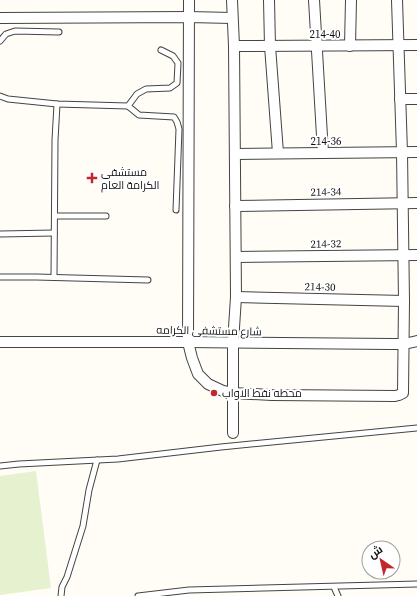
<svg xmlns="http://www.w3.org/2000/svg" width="417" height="596" viewBox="0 0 417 596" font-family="'Source Serif 4',Cairo,serif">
  <rect width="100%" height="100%" fill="#fffdf5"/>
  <polygon fill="#e6f2cf" points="36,471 51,588 0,595 0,476"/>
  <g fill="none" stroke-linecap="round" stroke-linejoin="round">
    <defs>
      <g id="lane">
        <polyline points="0,41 6,34 15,31 59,32"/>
        <polyline points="0,96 8,99 57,104 128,106 139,115 174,117 177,122 179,129 176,210"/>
        <polyline points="128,106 137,94 146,89 170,88 177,83 178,63 173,56 161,50"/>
        <polyline points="55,216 106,216"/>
        <polyline points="0,234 54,233"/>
        <polyline points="0,277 36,277 148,280"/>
        <polyline points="54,277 55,140 57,104"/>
        <polyline points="0,466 19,464 118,459 221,447 417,428"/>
        <polyline points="334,587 338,596"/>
        <polyline points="61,596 62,587 67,577 83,526 89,490 97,460"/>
        <polyline points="138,596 189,590 417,584"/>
      </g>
      <g id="street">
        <polyline points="189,0 188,342 192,358 198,374 208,384 223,391 233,393 272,395 395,396 399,395 403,393 404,301 402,152 397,0"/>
        <polyline points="232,0 234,46 236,297 233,343 233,433"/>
        <polyline points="269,0 270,46 278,153"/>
        <polyline points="314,0 323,153"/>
        <polyline points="0,18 189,17 232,18"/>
        <polyline points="234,46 417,45"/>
        <polyline points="350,46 351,0"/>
        <polyline points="400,99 417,99"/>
        <polyline points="235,154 417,152"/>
        <polyline points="235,206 417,203"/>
        <polyline points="236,257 417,255"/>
        <polyline points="236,297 404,301"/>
        <polyline points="0,342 188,342 392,344 404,344 417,341"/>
      </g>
    </defs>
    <use href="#lane" stroke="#444" stroke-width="7"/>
    <use href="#street" stroke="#444" stroke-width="12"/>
    <use href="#lane" stroke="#fff" stroke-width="5"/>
    <use href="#street" stroke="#fff" stroke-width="10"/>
  </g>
  <g fill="#c4262e" stroke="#fff" stroke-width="1.5">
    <path d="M90 172h4v4h4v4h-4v4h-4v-4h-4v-4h4z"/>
    <circle cx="214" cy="393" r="4"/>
  </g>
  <g text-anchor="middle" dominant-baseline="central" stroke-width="4" stroke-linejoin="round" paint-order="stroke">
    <g font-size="11" fill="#111" stroke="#fff">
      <text x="325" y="34">214-40</text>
      <text x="326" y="141">214-36</text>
      <text transform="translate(326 192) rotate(-1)">214-34</text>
      <text transform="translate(326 244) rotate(-1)">214-32</text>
      <text transform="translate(320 287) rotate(1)">214-30</text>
      <text transform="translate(209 331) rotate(1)">شارع مستشفى الكرامه</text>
    </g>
    <g font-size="11" fill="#111" stroke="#fff" text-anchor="start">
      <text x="101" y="172">مستشفى<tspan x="101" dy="13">الكرامة العام</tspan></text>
      <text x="222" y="393">محطه نفط الاواب</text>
    </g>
  </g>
  <g transform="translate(381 560) rotate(326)"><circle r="19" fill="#ffffff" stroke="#a0a0a0"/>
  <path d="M0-3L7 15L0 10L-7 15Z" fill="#c4262e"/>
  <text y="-6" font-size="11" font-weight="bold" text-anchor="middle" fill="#111111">ش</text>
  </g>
</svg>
